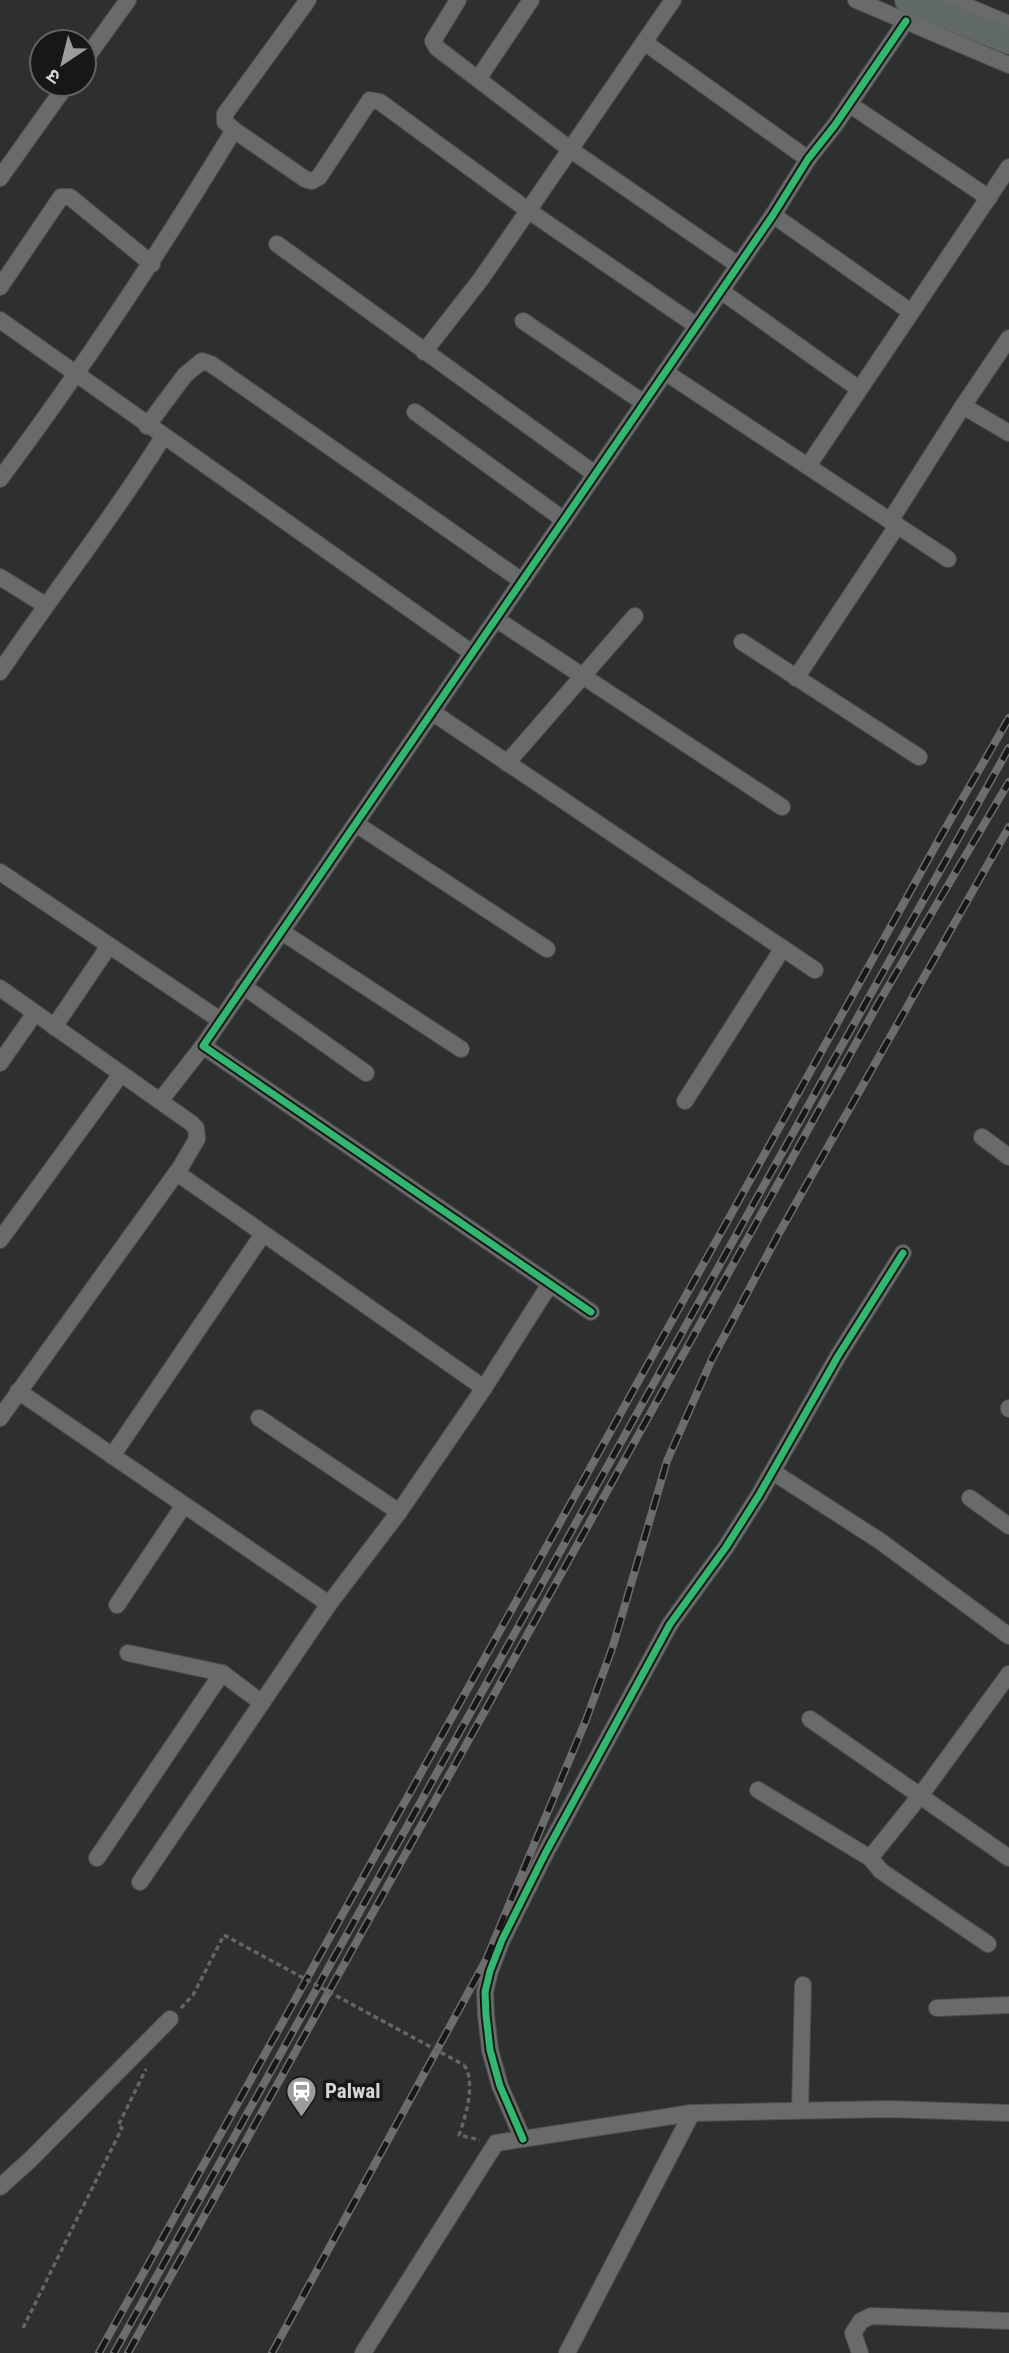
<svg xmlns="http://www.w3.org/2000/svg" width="1009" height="2353" viewBox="0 0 1009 2353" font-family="'Roboto Condensed','Noto Sans Devanagari',sans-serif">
  <rect width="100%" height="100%" fill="#2e302f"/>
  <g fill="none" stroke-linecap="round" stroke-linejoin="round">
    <defs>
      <g id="minor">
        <polyline points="458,0 433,41 437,48 571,150 738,265"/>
        <polyline points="856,0 1009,65"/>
        <polyline points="952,0 1009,24"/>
        <polyline points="644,42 808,159"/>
        <polyline points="84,61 128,0"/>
        <polyline points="478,79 531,0"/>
        <polyline points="849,104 989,198"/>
        <polyline points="234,130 305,179 312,181 319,177 370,100 380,102 529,211 697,326"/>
        <polyline points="0,178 67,84"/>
        <polyline points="773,215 911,312"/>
        <polyline points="277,244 595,474"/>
        <polyline points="0,287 61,197 70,197 152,264"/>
        <polyline points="721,291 859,389"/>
        <polyline points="0,320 472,653"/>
        <polyline points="523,321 644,403"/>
        <polyline points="424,352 481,279 673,0"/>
        <polyline points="665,372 948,559"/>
        <polyline points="963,406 1009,433"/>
        <polyline points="415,412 564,520"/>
        <polyline points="147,426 185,375 202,361 211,364 522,581"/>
        <polyline points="808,466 1009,167"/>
        <path d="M0,479C84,367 161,250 234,130L225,122V114L308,0"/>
        <polyline points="890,521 963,406 1009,338"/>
        <polyline points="0,577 45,605"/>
        <polyline points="496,619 782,807"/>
        <polyline points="742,642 919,757"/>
        <path d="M0,672C53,593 113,518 163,437"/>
        <polyline points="796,678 897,526"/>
        <polyline points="432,712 815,970"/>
        <polyline points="507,763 635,616"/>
        <polyline points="356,824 547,949"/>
        <polyline points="0,872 220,1020"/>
        <polyline points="282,932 461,1049"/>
        <polyline points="243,986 366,1073"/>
        <polyline points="0,988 191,1123 196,1128 197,1139 177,1173 484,1388"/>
        <polyline points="54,1027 109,946"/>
        <polyline points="0,1063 35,1013"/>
        <polyline points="160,1101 203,1046"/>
        <polyline points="685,1101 783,948"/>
        <polyline points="982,1137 1009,1157"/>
        <polyline points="0,1240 121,1074"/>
        <polyline points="591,1312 203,1046 773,215 808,159 835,125 906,21"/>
        <polyline points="18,1391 329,1604"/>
        <polyline points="1009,1408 1009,1409"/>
        <polyline points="0,1418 177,1172"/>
        <polyline points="259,1418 399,1512"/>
        <polyline points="112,1456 263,1234"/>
        <polyline points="773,1472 880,1541 1009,1636"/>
        <polyline points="970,1498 1009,1526"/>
        <polyline points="117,1605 184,1505"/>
        <polyline points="128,1653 222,1673 262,1703"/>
        <polyline points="810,1719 1009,1858"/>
        <polyline points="758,1790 870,1858"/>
        <polyline points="97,1858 222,1673"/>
        <polyline points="140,1882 329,1604 399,1512 484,1388 550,1284"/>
        <polyline points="988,1944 881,1871 870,1858 920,1796 1009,1674"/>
        <polyline points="937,2008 1009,2005"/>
        <polyline points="800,2110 803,1985"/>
        <polyline points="523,2139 500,2086 490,2050 486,2015 485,1992 490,1971 502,1940 545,1854 670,1624 726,1547 759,1495 838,1356 903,1253"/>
        <polyline points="0,2187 31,2159 170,2019"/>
        <polyline points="363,2353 496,2143 692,2113 889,2109 1009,2113"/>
        <polyline points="567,2353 692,2113"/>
        <polyline points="860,2353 853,2333 861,2321 871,2316 1009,2321"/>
      </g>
      <polyline id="trunk" points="908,0 1009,41"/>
    </defs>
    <use href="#minor" stroke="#4c4e4d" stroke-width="18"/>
    <use href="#trunk" stroke="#4c4e4d" stroke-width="28"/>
    <g stroke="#646665" stroke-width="3.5" stroke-dasharray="5 3.5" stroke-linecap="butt">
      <polyline points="181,2008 193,1995 224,1935"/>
      <path d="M464,2065C476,2081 466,2116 459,2135L480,2140"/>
      <polyline points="23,2328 122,2128 118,2126 146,2069"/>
    </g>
    <use href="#minor" stroke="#696b6a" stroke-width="16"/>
    <use href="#trunk" stroke="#626a66" stroke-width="26"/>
    <defs>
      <g id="rail">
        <polyline points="99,2353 941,836 1009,718"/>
        <polyline points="114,2353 832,1063 1009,748"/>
        <polyline points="128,2353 879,1002 1009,782"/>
        <polyline points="272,2353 486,1960 586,1720 613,1646 667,1461 712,1359 778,1235 1009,827"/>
      </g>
    </defs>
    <use href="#rail" stroke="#6c6d6c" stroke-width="8"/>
    <use href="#rail" stroke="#161817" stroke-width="5" stroke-dasharray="16" stroke-linecap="butt"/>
    <polyline stroke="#646665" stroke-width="3.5" stroke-dasharray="5 3.5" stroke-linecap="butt" points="224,1935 464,2065"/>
    <defs>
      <g id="cycleway">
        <polyline points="591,1312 203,1046 773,215 808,159 835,125 906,21"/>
        <polyline points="523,2139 500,2086 490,2050 486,2015 485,1992 490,1971 502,1940 545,1854 670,1624 726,1547 759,1495 838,1356 903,1253"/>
      </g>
    </defs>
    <use href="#cycleway" stroke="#161817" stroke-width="11"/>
    <use href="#cycleway" stroke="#33b770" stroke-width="7"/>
  </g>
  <defs>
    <symbol id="station-pin" viewBox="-11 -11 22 30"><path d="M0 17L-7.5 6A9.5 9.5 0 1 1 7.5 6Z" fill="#9a9d9c" stroke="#161817"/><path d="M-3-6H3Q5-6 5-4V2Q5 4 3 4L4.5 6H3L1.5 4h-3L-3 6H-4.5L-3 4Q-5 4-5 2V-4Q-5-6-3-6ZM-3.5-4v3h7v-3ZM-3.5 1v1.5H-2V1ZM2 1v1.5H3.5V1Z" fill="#fff"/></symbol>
  </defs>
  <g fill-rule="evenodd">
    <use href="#station-pin" x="284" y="2074" width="35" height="47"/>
  </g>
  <g text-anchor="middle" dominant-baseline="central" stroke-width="7" stroke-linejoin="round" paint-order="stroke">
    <g font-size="21" font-weight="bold" fill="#d4d7d6" stroke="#161817" text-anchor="start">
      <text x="325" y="2091">Palwal</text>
    </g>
  </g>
  <g transform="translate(63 63) rotate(215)"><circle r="33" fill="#161817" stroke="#626463" stroke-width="2"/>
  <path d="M0-5L12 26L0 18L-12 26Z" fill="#9a9d9c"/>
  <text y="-10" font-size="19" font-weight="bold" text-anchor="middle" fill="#d4d7d6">उ</text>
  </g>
</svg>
